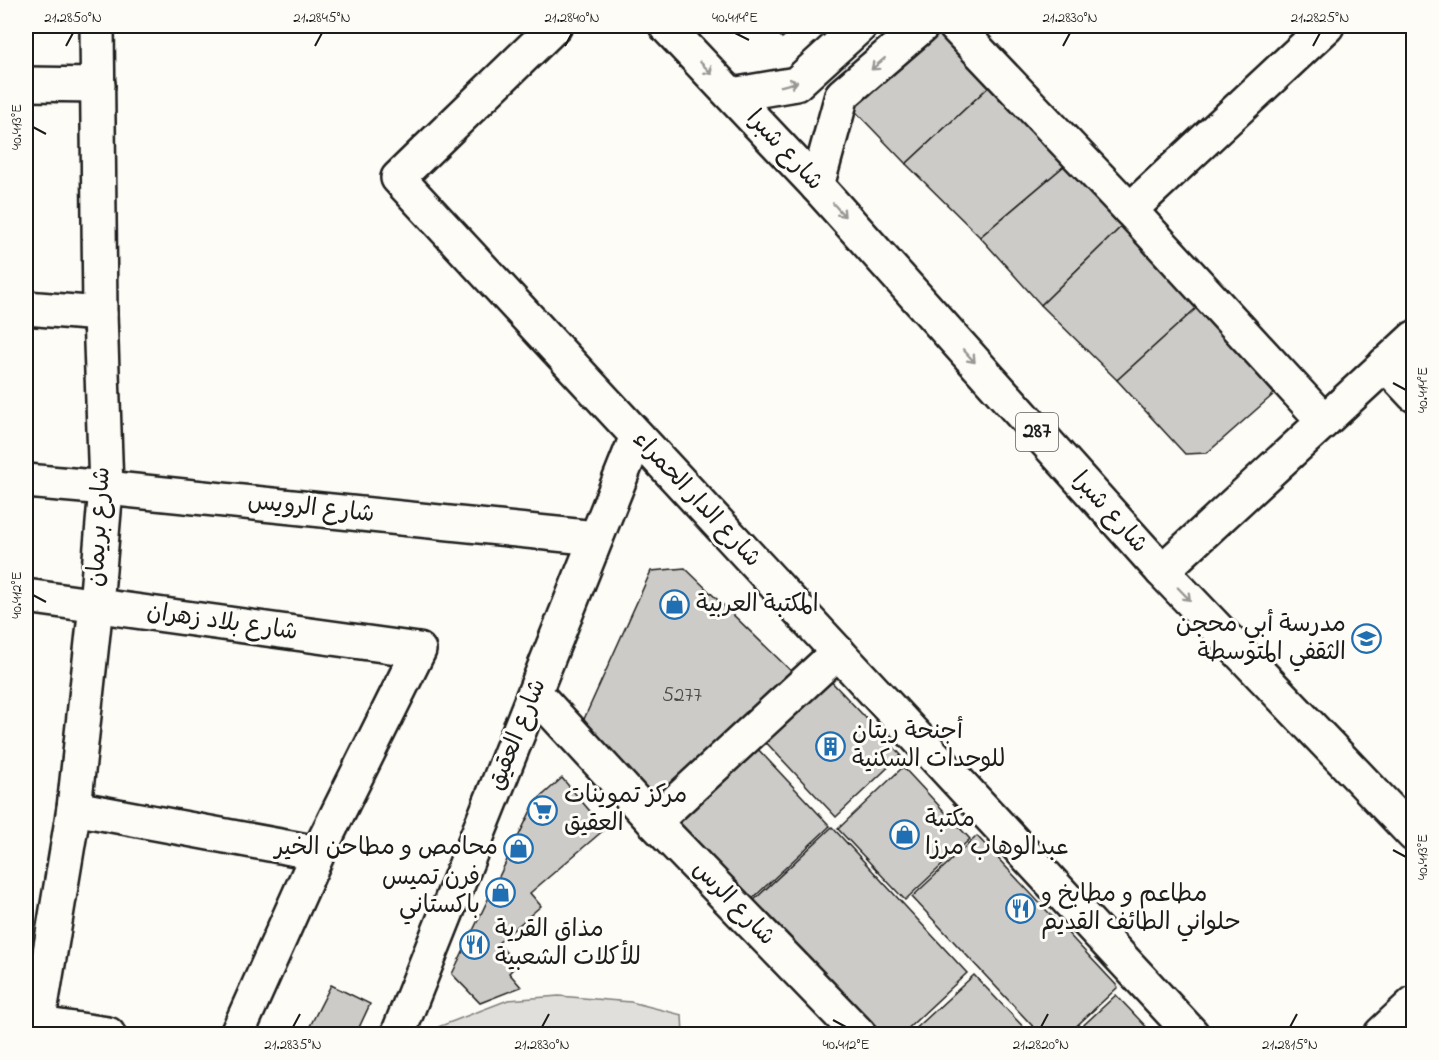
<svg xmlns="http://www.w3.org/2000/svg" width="1439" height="1060" viewBox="0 0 1439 1060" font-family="'Indie Flower','Playpen Sans Arabic',sans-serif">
  <rect width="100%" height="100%" fill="#fdfcf7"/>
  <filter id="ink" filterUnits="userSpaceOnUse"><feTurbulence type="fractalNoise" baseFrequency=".0167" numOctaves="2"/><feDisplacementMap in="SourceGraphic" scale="12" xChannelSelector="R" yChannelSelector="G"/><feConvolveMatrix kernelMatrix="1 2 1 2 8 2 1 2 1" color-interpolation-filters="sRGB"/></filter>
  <g filter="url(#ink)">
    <polygon fill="#e0dfdb" stroke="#7e7e7c" stroke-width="1.5" points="559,996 631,1002 682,1015 683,1034 437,1034 438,1027 508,1000"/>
    <g fill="#cccbc8" stroke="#1c1c1c" stroke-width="1.5">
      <polygon points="771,26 797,26 782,38"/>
      <polygon points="926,34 950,34 994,82 906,164 856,112 858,94"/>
      <polygon points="994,82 1070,161 980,237 906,164"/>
      <polygon points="1070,161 1125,223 1041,305 980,237"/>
      <polygon points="1125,223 1202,303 1117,380 1041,305"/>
      <polygon points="1202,303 1274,394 1207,453 1185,454 1117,380"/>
      <polygon points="685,568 792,672 659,806 584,719 651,571"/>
      <polygon points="826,676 901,755 836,817 761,737"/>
      <polygon points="755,746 830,826 751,900 677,820"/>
      <polygon points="903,767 970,839 905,900 838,829"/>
      <polygon points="562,778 605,829 530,893 541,906 498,943 517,965 509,973 521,987 480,1003 452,974 535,802"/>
      <polygon points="832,827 967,973 902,1034 877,1034 753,901"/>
      <polygon points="977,836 1118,987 1068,1034 1040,1034 912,897"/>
      <polygon points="974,975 1030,1034 910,1034"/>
      <polygon points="331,985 370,1004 356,1034 306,1034"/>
      <polygon points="1116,995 1153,1034 1074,1034"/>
    </g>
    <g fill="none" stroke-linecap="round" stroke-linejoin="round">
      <defs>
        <g id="minor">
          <polyline points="555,26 398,178 1192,1034"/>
          <polyline points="955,26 1130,210 1324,421"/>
          <polyline points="26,84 98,85"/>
          <polyline points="732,95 796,84 860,26"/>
          <polyline points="817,186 842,95 922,26"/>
          <polyline points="1130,210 1327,26"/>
          <polyline points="26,308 100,314"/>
          <polyline points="1385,364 1414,395"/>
          <polyline points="26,481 106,488 596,538"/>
          <polyline points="1162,571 1414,338"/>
          <polyline points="26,596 419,650 318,853 237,1034"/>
          <polyline points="535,693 654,822 859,1034"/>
          <polyline points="74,808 318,853"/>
          <polyline points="654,822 838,652"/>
          <polyline points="26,1022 108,1034"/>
          <polyline points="38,1024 74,808 96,605 106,488 100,314 97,26"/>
          <polyline points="398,1034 637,436"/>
          <polyline points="1381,1034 1414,1003"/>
        </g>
        <polyline id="major" points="666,26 817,186 1162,571 1414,835"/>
      </defs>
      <use href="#minor" stroke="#1c1c1c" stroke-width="38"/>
      <use href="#major" stroke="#1c1c1c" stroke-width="38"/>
      <use href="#minor" stroke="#fdfcf7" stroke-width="33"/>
      <use href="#major" stroke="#fdfcf7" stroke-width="33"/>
    </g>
    <defs><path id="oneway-shaft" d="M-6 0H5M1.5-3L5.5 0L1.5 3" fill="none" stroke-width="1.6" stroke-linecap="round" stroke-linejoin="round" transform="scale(1.5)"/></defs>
    <g stroke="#989794">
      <use href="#oneway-shaft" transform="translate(878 64) rotate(139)"/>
      <use href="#oneway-shaft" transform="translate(706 68) rotate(46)"/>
      <use href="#oneway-shaft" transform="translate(789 84) rotate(-15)"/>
      <use href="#oneway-shaft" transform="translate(839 210) rotate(48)"/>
      <use href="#oneway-shaft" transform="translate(969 356) rotate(48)"/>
      <use href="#oneway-shaft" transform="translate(1184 594) rotate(46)"/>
    </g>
  </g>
  <path fill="none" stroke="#1c1c1c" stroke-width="2" d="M735,33L749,40M66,46L73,33M315,46L322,33M565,46L572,33M1063,46L1070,33M1313,46L1320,33M33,127L46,134M1393,383L1406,390M33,595L46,602M1393,850L1406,857M833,1020L846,1027M293,1027L300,1014M542,1027L549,1014M1041,1027L1048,1014M1290,1027L1297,1014"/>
  <defs>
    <symbol id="shop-ring" viewBox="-11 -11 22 22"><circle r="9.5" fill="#fdfcf7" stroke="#1f6fb2" stroke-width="1.5"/><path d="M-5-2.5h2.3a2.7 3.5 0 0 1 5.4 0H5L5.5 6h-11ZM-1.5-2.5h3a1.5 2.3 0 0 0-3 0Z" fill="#1f6fb2"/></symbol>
    <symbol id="school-ring" viewBox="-11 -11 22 22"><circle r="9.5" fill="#fdfcf7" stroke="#1f6fb2" stroke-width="1.5"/><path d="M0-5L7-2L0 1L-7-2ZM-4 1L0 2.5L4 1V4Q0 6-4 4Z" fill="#1f6fb2"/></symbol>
    <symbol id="building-ring" viewBox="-11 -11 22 22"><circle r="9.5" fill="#fdfcf7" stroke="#1f6fb2" stroke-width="1.5"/><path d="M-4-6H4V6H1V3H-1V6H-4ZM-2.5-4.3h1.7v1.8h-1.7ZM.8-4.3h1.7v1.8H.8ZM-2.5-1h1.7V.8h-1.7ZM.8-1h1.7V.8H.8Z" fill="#1f6fb2"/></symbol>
    <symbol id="supermarket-ring" viewBox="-11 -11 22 22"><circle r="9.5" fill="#fdfcf7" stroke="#1f6fb2" stroke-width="1.5"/><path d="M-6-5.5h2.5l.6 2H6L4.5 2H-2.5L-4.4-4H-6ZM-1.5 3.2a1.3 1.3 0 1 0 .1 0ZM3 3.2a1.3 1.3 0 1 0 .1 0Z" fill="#1f6fb2"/></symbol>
    <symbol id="restaurant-ring" viewBox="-11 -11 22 22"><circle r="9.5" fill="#fdfcf7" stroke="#1f6fb2" stroke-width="1.5"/><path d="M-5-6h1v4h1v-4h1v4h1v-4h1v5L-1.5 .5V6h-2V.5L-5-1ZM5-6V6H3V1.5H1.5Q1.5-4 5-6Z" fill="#1f6fb2"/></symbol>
  </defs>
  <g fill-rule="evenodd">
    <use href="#shop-ring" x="658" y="588" width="33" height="33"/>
    <use href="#school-ring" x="1350" y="622" width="33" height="33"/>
    <use href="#building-ring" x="814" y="730" width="33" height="33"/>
    <use href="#supermarket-ring" x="526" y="794" width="33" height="33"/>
    <use href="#shop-ring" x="888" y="818" width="33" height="33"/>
    <use href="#shop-ring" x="502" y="832" width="33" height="33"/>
    <use href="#shop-ring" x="484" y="876" width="33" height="33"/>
    <use href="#restaurant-ring" x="1004" y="892" width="33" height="33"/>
    <use href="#restaurant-ring" x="458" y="928" width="33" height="33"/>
  </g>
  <g text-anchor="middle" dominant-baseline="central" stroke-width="6" stroke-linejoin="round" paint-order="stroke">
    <g font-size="21" fill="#484847">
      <text x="682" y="696">5277</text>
    </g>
    <rect fill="#fdfcf7" stroke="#605f5e" stroke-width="1.5" x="1016" y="413" width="42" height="38" rx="4.5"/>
    <g font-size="22" font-weight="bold" fill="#1c1c1c">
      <text x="1037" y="432">287</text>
    </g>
    <g font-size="24" fill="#1c1c1c" stroke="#fdfcf7">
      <text transform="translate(784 151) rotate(47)">شارع شبرا</text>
      <text transform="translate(696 500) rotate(47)">شارع الدار الحمراء</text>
      <text transform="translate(311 509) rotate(6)">شارع الرويس</text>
      <text transform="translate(1109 513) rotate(48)">شارع شبرا</text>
      <text transform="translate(100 527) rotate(-87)">شارع بريمان</text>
      <text transform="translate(222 623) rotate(8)">شارع بلاد زهران</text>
      <text transform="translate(518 735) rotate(-68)">شارع العقيق</text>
      <text transform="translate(733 904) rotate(46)">شارع الرس</text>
    </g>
    <g font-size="24" fill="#1c1c1c" stroke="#fdfcf7" text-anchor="start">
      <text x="696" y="605">المكتبة العربية</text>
      <text x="1346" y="625" text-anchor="end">مدرسة أبي محجن<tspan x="1346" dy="28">الثقفي المتوسطة</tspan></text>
      <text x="852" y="732">أجنحة ريتان<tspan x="852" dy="28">للوحدات السكنية</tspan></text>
      <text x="564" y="796">مركز تموينات<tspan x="564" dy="28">العقيق</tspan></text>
      <text x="925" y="820">مكتبة<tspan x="925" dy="28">عبدالوهاب مرزا</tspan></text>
      <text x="498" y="848" text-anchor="end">محامص و مطاحن الخير</text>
      <text x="480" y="878" text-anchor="end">فرن تميس<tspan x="480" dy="28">باكستاني</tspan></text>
      <text x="1041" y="895">مطاعم و مطابخ و<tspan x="1041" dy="28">حلواني الطائف القديم</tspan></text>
      <text x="495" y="930">مذاق القرية<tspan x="495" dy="28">للأكلات الشعبية</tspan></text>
    </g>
  </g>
  <rect width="1439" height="1060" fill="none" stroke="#fdfcf7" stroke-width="66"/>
  <rect x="33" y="33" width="1373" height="994" fill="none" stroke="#1c1c1c" stroke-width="2"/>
  <g font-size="15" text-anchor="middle" fill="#1c1c1c">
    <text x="73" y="22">21.2850°N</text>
    <text x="322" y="22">21.2845°N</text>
    <text x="572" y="22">21.2840°N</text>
    <text x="735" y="22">40.414°E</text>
    <text x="1070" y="22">21.2830°N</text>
    <text x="1320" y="22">21.2825°N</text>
    <text transform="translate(16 127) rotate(-90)" y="5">40.413°E</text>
    <text transform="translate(1422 390) rotate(-90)" y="5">40.414°E</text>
    <text transform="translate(16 595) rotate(-90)" y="5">40.412°E</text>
    <text transform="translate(1422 857) rotate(-90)" y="5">40.413°E</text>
    <text x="293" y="1049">21.2835°N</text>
    <text x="542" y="1049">21.2830°N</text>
    <text x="846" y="1049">40.412°E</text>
    <text x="1041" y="1049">21.2820°N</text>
    <text x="1290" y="1049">21.2815°N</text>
  </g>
</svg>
